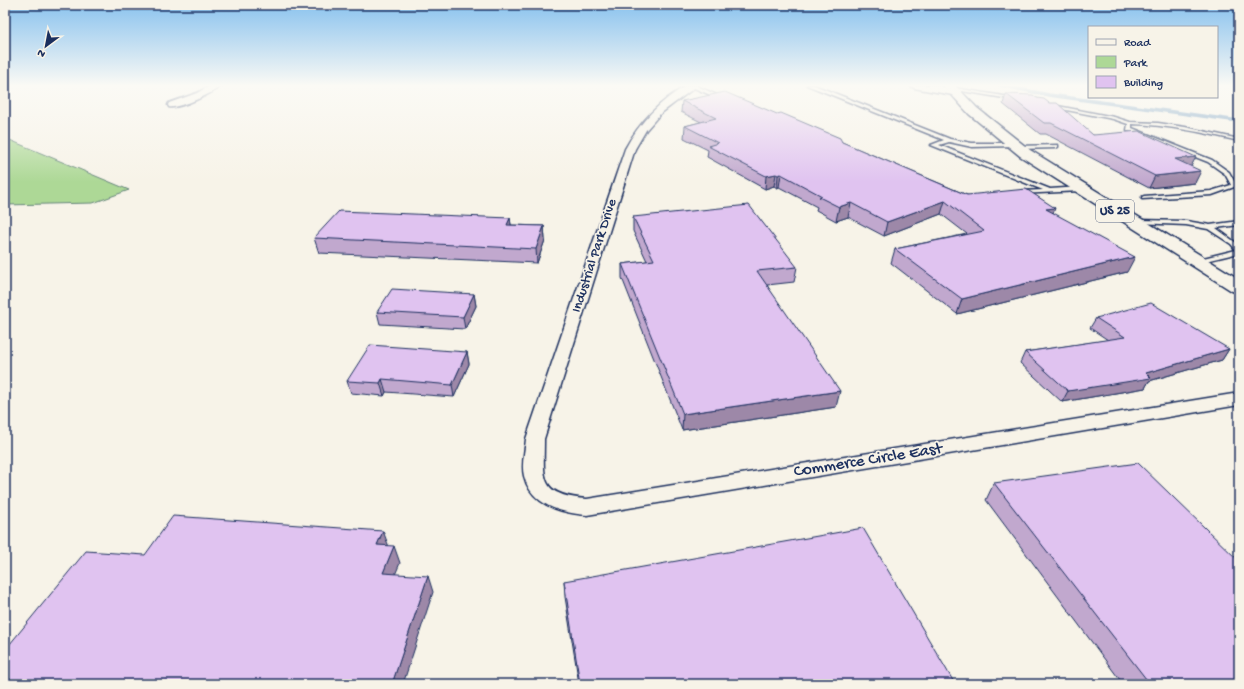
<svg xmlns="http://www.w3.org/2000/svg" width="1244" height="689" viewBox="0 0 1244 689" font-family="'Gochi Hand',sans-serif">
  <rect width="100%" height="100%" fill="#f7f3e8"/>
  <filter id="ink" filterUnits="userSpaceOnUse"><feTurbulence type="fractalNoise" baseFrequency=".025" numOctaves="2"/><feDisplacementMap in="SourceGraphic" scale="8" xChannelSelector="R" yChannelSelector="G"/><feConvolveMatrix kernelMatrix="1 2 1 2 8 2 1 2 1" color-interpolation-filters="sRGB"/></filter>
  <g filter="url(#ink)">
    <polygon fill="#add896" stroke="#64847a" points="5,138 129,190 93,203 5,205"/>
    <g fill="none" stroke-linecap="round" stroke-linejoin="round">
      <polyline stroke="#6592ba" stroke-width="3.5" points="1000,85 1049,95 1239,121"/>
      <defs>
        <g id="service">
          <polygon points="691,85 695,85 724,98 720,99 692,87"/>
          <polygon points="807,85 814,85 950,139 972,143 1015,143 1017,144 1017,146 1058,145 1058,147 1056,148 1018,149 1016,148 1016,146 972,147 949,142 939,145 1050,189 1081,187 1084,189 1081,191 1019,194 1019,192 1021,191 1043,190 931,145 944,140"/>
          <polygon points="949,87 1016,98 1018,99 1016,100 950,89 948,88"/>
          <path d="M1053,105L1114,117L1130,122L1158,123L1185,127L1239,139V141C1204,133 1169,125 1132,124V128L1212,160L1229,172L1237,186L1212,195L1142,199V197L1144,196L1211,191L1231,185L1225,174L1208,162L1127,130L1128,124L1113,119L1051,107V105Z"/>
          <polygon points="1138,220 1186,221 1210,225 1239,221 1239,225 1216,228 1239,245 1239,253 1197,263 1195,262 1195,260 1236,250 1231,244 1208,229 1186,225 1136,223 1136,221"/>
        </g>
        <g id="minor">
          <path d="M211,85H222C214,93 179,109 169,107L168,105L169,103L197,93Z"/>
          <path d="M687,85H698L660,114L646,130L635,149L544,439C544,479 538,495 587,499L1239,393V405L587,515C561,513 531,505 524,476C521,464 525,451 526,439L625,149C640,121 660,101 687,85Z"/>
        </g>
        <polygon id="secondary" points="909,85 936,85 957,90 959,92 957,94 953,95 914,88"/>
        <polygon id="trunk" points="943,85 955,85 977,108 1030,150 1239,279 1239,293 1232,291 1020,156 969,114"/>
      </defs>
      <use href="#service" stroke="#1b2f5e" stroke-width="3"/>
      <use href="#minor" stroke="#1b2f5e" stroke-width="3"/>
      <use href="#secondary" stroke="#1b2f5e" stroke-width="3"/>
      <use href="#trunk" stroke="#1b2f5e" stroke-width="3"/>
      <use href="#service" fill="#f7f3e8" fill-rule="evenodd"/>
      <use href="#minor" fill="#f7f3e8" fill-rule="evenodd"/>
      <use href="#secondary" fill="#f7f3e8" fill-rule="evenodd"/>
      <use href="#trunk" fill="#f7f3e8" fill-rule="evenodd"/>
    </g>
    <g fill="#c1a8ce" stroke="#1b2f5e">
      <polygon points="1006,94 1037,98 1049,103 1093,135 1196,157 1191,166 1195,183 1149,188 1046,134 1040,134 1003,104"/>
      <polygon points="682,101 842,142 967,195 1053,214 1127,272 957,314 891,263 895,249 967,234 941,214 884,236 848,217 836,221 816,210 817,207 779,187 777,188 774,186 765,189 707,157 708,150 684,138 685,126 701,122 681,112"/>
      <polygon points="633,217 797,267 794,282 767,285 836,407 682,430 622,278 622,264 647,261 633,231"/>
      <polygon points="510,218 511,225 544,226 545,240 537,263 319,253 314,238"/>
      <polygon points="474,294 476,306 465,329 380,324 377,312"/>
      <polygon points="1096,318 1229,349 1222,360 1149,381 1145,388 1062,402 1020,363 1025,352 1108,340 1090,328"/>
      <polygon points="467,352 469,364 454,397 386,392 384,396 351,393 347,381"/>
      <polygon points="994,483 1239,684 1123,684 986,500"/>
      <polygon points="564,581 955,684 579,684 565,597"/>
    </g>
    <g fill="#9d88a8" stroke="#1b2f5e">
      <polygon points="1196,157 1190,168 1175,159"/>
      <polygon points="1201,171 1195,183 1149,188 1155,176"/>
      <polygon points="776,174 774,186 765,189 766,176"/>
      <polygon points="781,174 779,187 777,188 778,175"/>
      <polygon points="945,201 941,214 884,236 887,222"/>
      <polygon points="851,203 848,217 836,221 839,207"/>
      <polygon points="1055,208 1050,222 1046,209"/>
      <polygon points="510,218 512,232 507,225"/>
      <polygon points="544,226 545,240 537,263 536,249"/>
      <polygon points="1135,257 1127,272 957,314 962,299"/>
      <polygon points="474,294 476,306 465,329 463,317"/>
      <polygon points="1229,349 1222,360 1149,381 1145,388 1062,402 1068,391 1146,373"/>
      <polygon points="467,352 469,364 454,397 452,385"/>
      <polygon points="382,379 386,392 384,396 380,383"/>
      <polygon points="840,391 836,407 682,430 683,414"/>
      <polygon points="383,531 389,547 377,545"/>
      <polygon points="394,546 400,563 389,589 383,573"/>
      <polygon points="428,576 433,592 403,684 392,684"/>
    </g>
    <g fill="#e0c3f0" stroke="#1b2f5e">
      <polygon points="725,92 777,114 781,113 840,138 842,142 967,195 1026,189 1055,208 1046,209 1135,257 962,299 895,249 984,231 945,201 887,222 851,203 839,207 819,197 822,196 781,174 778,175 776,174 766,176 708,146 718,143 685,126 716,118 682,101"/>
      <polygon points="1006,94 1033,95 1037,98 1044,99 1049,103 1057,103 1093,135 1139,131 1196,157 1175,159 1201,171 1155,176 1051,123 1044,123"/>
      <polygon points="749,205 797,267 757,271 840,391 683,414 622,264 654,260 633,217"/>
      <polygon points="339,211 510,218 507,225 544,226 536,249 314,238"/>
      <polygon points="392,289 474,294 463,317 377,312"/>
      <polygon points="1151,303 1229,349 1146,373 1151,378 1068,391 1025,352 1125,337 1096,318"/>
      <polygon points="370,345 467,352 452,385 382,379 380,383 347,381"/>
      <polygon points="1138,463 1239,561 1239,684 1150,684 994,483"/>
      <polygon points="173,516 383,531 377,545 394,546 383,573 428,576 392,684 5,684 5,650 86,551 145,555"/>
      <polygon points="863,528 955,684 580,684 564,581"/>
    </g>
  </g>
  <linearGradient id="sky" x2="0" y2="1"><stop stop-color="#87c1ee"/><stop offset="0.47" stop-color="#fbfaf5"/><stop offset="1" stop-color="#fbfaf5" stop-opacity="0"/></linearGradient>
  <rect width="1244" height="182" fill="url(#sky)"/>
  <g text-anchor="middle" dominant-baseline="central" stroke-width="3.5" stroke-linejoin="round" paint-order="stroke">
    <rect fill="#f7f3e8" stroke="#5d6a87" stroke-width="1" x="1096" y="200" width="38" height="22" rx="3"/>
    <g font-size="13" font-weight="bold" fill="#1b2f5e">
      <text x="1115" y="211">US 25</text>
    </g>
    <g font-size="14" fill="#1b2f5e" stroke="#f7f3e8">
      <text transform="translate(595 256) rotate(-72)">Industrial Park Drive</text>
    </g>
    <g font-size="17" fill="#1b2f5e" stroke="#f7f3e8">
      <text transform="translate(868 461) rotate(-9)">Commerce Circle East</text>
    </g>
  </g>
  <rect width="1244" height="689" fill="none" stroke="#f7f3e8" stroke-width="20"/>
  <rect x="10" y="10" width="1224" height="669" fill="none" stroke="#1b2f5e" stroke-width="1.5" filter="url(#ink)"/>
  <rect x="1088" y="26" width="130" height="72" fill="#f7f3e8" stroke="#9fa5b1"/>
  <rect x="1096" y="39" width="20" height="6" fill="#f7f3e8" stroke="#9fa5b1"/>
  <text x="1124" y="46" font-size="12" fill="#1b2f5e">Road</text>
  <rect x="1096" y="56" width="20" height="12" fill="#add896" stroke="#9fa5b1"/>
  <text x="1124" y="66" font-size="12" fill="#1b2f5e">Park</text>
  <rect x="1096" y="76" width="20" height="12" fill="#e0c3f0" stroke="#9fa5b1"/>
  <text x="1124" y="86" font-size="12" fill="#1b2f5e">Building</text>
  <g transform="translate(46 46) rotate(212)" stroke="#f7f3e8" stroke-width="3" paint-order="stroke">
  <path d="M0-3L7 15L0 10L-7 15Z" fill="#1b2f5e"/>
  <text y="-6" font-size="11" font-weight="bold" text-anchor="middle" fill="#1b2f5e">N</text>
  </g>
</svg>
